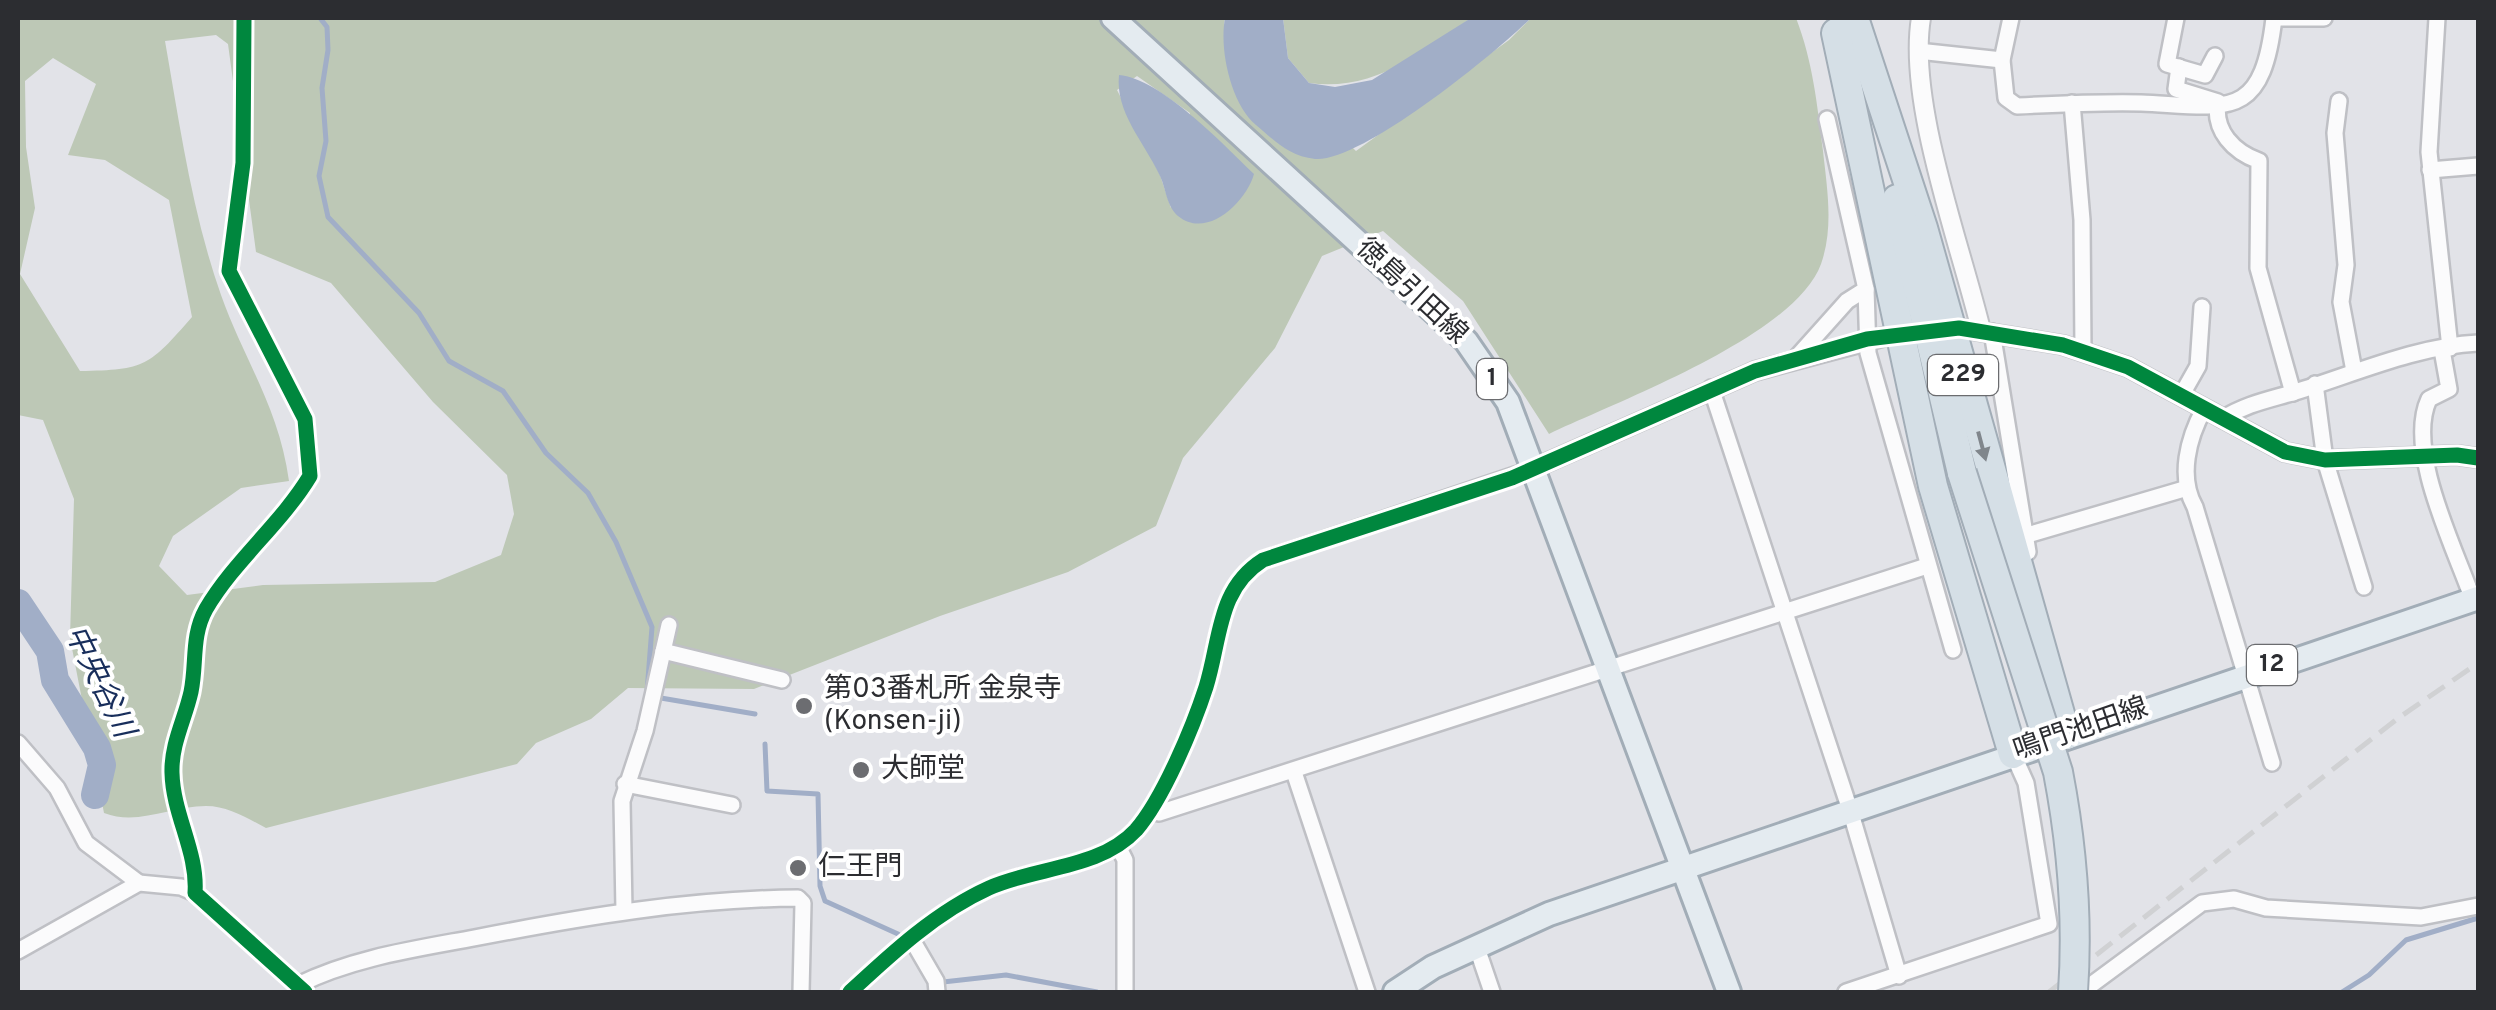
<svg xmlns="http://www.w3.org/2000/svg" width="2496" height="1010" viewBox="0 0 2496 1010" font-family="Overpass,'Noto Sans JP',sans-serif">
  <rect width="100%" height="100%" fill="#e2e3e8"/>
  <g fill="#bdc8b6" fill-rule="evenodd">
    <path d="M18,18H1225L1224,24L1356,151L1509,40L1531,18H1796C1813,62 1817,104 1823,151C1827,188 1834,227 1821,264C1795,336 1618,401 1549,434L1463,301L1383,231L1322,256L1275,348L1183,458L1156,526L1068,572L940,616L754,689L628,688L591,719L536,743L517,764L266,828C247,818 228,806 206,806C171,806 138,826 104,813L70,638L74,499L43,420L18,415ZM216,35L228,44L256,252L331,283L433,402L507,475L514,514L501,555L435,582L263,585L187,595L159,566L173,536L241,488L289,481C279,408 245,362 221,295C192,213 180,126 165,41ZM53,58L96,84L68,155L105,160L169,200L192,317C149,366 146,370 80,371L20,274L35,208L26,147L25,81ZM1137,76L1190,113L1171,208L1160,175L1117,90Z"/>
    <path d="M1283,18H1471C1421,53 1374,92 1309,83L1288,58Z"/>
  </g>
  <g fill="#a1aec7">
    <path d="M1225,18H1283L1288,58L1309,83L1335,87L1372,80L1471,18H1531C1496,53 1361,163 1315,159C1289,156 1275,141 1256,125C1231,104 1219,50 1225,18Z"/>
    <path d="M1119,75C1160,78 1223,144 1254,174C1246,202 1207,240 1178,216C1166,206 1166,187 1159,174C1144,142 1115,112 1119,75Z"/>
  </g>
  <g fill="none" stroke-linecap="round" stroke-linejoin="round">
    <g stroke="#a1aec7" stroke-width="5">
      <polyline points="320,18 327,27 328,50 322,88 326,141 319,176 328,217 419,313 449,361 503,391 546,453 588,493 616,542 652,627 647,692"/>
      <polyline points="655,697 755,714"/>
      <polyline points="765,744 767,791 818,794 820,886 825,901 898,934"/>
      <polyline points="943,982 1006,975 1097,992"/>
      <polyline points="2342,992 2369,975 2406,940 2478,918"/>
    </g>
    <polyline stroke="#a1aec7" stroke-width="28" points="18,603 50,651 55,680 97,748 102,765 95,795"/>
    <defs>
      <g id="minor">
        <path d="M244,18L243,163L229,271L305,419L310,476C281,524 234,561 206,609C191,636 197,663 191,692C185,719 171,744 172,773C173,815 198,852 195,893L305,992"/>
        <path d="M2011,18L2002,60L2006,98L2017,106C2058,104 2100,102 2141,103C2228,107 2262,122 2274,18"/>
        <polyline points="2176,18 2167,64 2205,75 2215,56"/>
        <polyline points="2274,18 2324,18"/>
        <polyline points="2437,18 2429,152 2450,348"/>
        <polyline points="1918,51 2002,60"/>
        <path d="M2179,67L2176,89L2218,102C2213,131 2234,152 2259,161L2258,268L2293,393"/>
        <polyline points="2339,101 2335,133 2346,265 2341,302 2354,371"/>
        <polyline points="2072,103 2082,220 2083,351"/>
        <polyline points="2430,170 2478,166"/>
        <polyline points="1866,289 1868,353 1953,650"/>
        <polyline points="1992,332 2028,552"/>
        <path d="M2442,350L2449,389L2429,399C2405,450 2455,548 2473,600"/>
        <polyline points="1796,358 1847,301 1866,289 1827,119"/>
        <polyline points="2315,384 2325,460 2364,587"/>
        <polyline points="1711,388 1850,810 1899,976"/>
        <polyline points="2181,396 2198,366 2202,307"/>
        <path d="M2204,409C2188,438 2178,477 2195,507L2272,763"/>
        <path d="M2222,419C2246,404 2268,400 2295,392C2354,374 2416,346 2478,343"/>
        <polyline points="2024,536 2184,489"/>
        <polyline points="663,651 782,680"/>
        <polyline points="18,743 57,788 86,843 139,883"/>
        <polyline points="1294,772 1367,992"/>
        <polyline points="625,784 732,805"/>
        <polyline points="1150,811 1159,813 1927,566"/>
        <polyline points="1118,846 1125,860 1125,992"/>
        <polyline points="624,911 622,801 645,731 669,625"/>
        <polyline points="911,938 936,981 937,992"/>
        <polyline points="1476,945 1492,992"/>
        <polyline points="18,951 139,883 181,887 195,893"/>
        <path d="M298,985C352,958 415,949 474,938C582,917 688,899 798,898L803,903L801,992"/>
        <path d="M850,992C892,953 936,912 989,888C1035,867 1100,869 1136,830C1163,799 1193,727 1206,687C1221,639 1217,589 1263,560L1530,470"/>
        <polyline points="1846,992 2049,924 2026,783 2013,754"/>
        <polyline points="2088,992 2091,985 2202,903 2234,899 2266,908 2421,917 2478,906"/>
      </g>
      <g id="tertiary">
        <path d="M1921,18C1907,102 1960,243 1981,330"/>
        <polyline points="1959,328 2063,345 2128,367 2285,452 2325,460 2457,455 2478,458"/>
        <polyline points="1530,470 1755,371 1887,336"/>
      </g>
      <g id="primary">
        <polyline points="1113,18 1466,341 1508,402 1729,992"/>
        <polyline points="1395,992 1433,967 1549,914 2478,598"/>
      </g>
      <g id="motorway">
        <polyline points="1854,18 1923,228 2066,735"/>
        <polyline points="1836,33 1933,486 2013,754"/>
        <polyline points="1897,199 1962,473"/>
      </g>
    </defs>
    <use href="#minor" stroke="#bfc0c5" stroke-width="20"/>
    <use href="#tertiary" stroke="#bfc0c5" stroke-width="22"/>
    <use href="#primary" stroke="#a2adb7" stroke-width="28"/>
    <use href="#motorway" stroke="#a2adb7" stroke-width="32"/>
    <use href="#minor" stroke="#fbfbfc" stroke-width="15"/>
    <use href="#tertiary" stroke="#fbfbfc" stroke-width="18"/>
    <use href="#primary" stroke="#e4ebf0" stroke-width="22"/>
    <use href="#motorway" stroke="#d5dfe6" stroke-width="28"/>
    <polyline stroke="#d0d1d3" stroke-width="5" stroke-dasharray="20 10" stroke-linecap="butt" points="2049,992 2397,719 2478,663"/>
    <defs>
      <path id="motorway-bridge" d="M1962,473L2058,772C2072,845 2078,919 2073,992"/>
    </defs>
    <use href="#motorway-bridge" stroke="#a2adb7" stroke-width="32" stroke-linecap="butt"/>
    <use href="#motorway-bridge" stroke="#d5dfe6" stroke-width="28"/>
    <defs>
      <g id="cycleway">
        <path d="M244,18L243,163L229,271L305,419L310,476C281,524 234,561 206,609C191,636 197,663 191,692C185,719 171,744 172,773C173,815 198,852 195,893L305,992"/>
        <path d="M850,992C892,953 936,912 989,888C1035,867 1100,869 1136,830C1163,799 1193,727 1206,687C1221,639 1217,589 1263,560L1512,478L1755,371L1867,339L1959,328L2063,345L2128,367L2285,452L2325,460L2457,455L2478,458"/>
      </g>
    </defs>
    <use href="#cycleway" stroke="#fff" stroke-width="21"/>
    <use href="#cycleway" stroke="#00873e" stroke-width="15"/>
  </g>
  <defs><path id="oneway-solid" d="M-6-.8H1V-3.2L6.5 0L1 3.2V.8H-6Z" transform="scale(2.5)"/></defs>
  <use fill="#80868c" href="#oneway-solid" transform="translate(1982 446) rotate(75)"/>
  <g fill="#6c6d71" stroke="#fff" stroke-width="4">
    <circle cx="804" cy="706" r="10"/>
    <circle cx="861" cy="770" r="10"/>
    <circle cx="798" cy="868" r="10"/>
  </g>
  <g text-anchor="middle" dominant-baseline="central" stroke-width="8" stroke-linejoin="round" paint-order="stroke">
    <g fill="#fff" stroke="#6b6c6f" stroke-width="2.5">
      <rect x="1928" y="355" width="70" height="40" rx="8"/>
      <rect x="1477" y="359" width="30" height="40" rx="8"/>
      <rect x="2247" y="645" width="50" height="40" rx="8"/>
    </g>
    <g font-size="25" font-weight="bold" fill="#2c2d31">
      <text x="1963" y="375">229</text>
      <text x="1492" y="379">1</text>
      <text x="2272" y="665">12</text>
    </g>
    <g font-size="28" fill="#2c2d31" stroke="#fff">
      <text transform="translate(1411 292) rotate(43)">徳島引田線</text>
      <text transform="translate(2081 730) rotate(-19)">鳴門池田線</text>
    </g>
    <g font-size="28" fill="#2c2d31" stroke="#fff" text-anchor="start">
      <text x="824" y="690">第03番札所 金泉寺<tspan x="824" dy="32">(Konsen-ji)</tspan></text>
      <text x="881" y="770">大師堂</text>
      <text x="818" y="868">仁王門</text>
    </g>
    <g font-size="30" font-style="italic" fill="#182e5b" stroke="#fff">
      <text transform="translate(98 682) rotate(64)">中央谷川</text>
    </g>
  </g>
  <rect width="2496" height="1010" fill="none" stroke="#2c2d31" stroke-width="40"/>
</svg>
